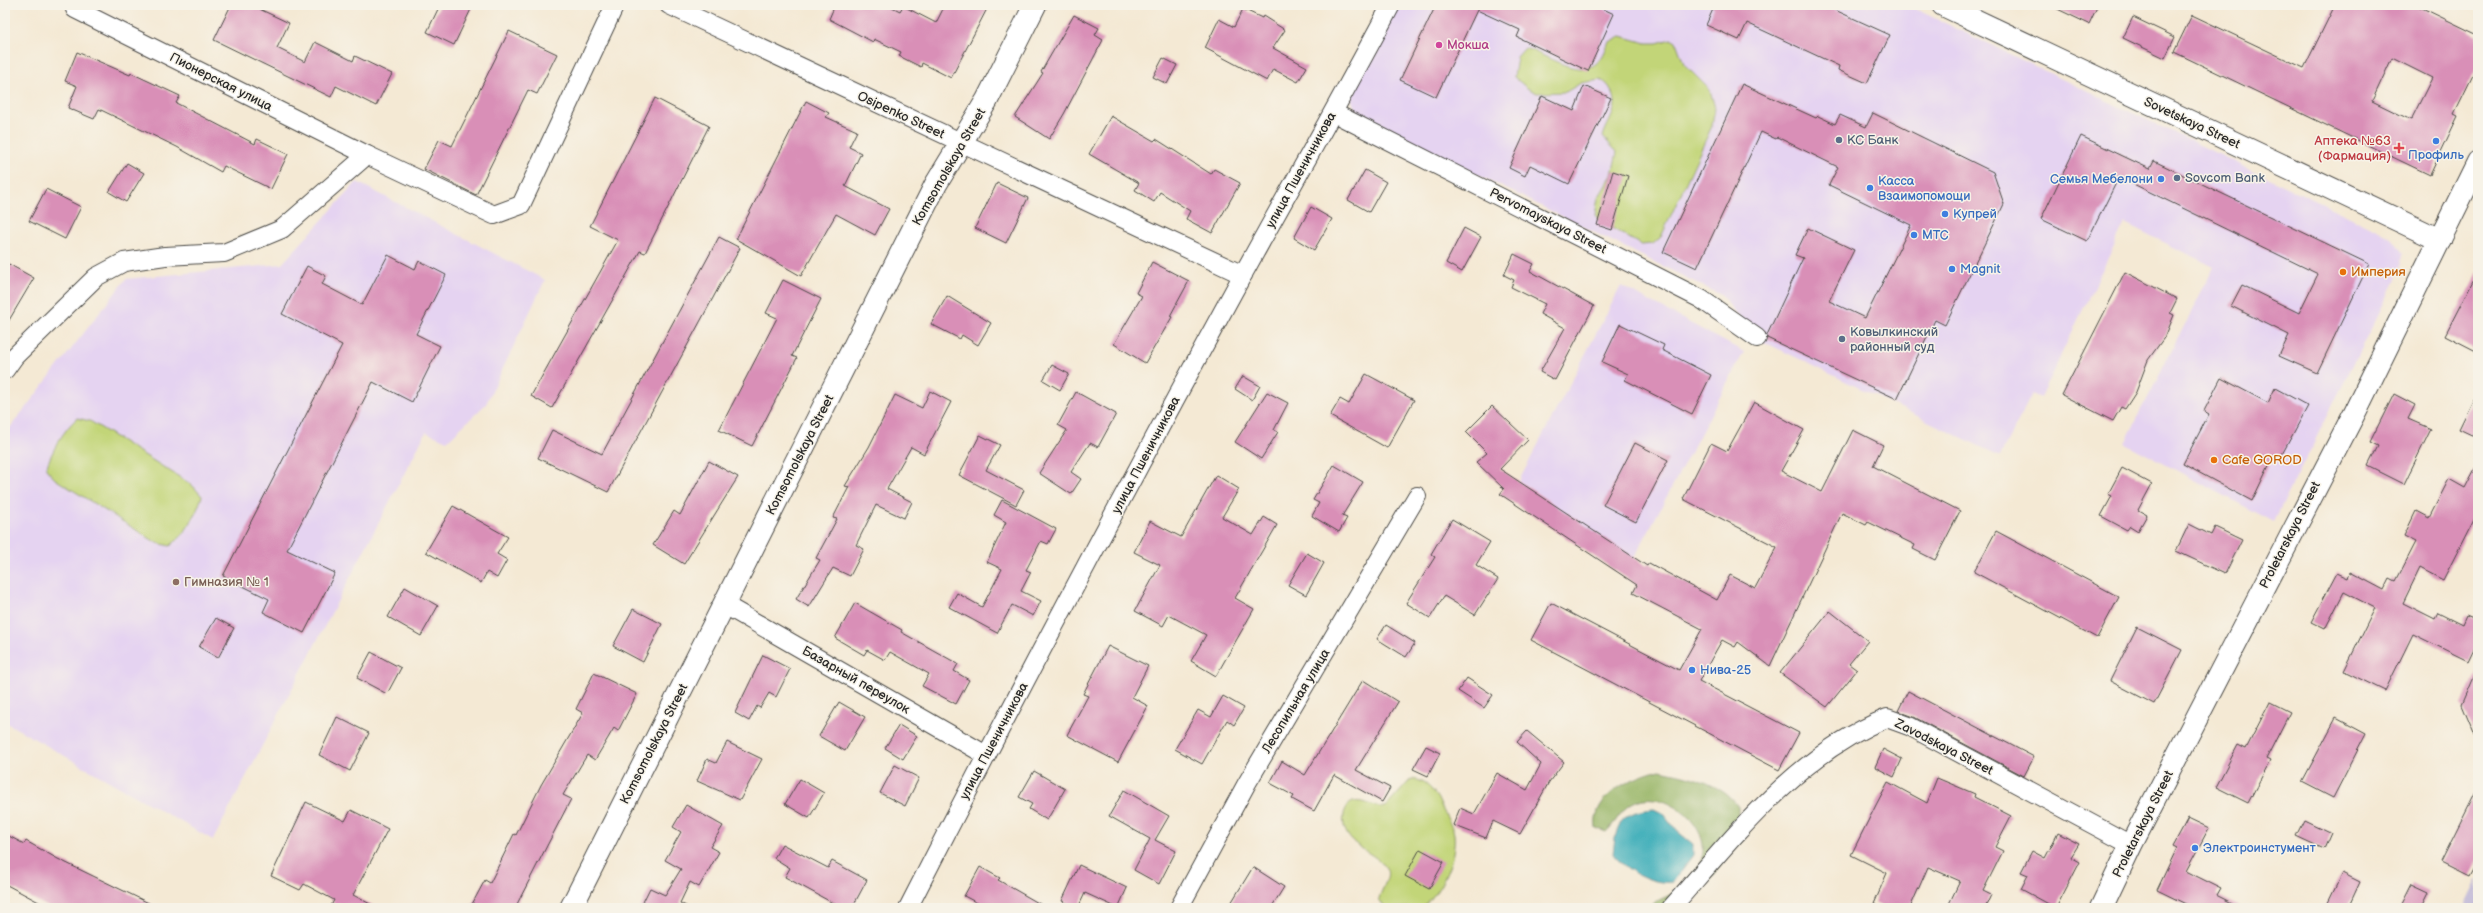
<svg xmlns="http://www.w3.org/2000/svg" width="2483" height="913" viewBox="0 0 2483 913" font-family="'Balsamiq Sans',sans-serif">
  <rect width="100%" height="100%" fill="#f7f3e8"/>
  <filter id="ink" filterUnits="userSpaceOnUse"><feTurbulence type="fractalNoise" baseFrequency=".025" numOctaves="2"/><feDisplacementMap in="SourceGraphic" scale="8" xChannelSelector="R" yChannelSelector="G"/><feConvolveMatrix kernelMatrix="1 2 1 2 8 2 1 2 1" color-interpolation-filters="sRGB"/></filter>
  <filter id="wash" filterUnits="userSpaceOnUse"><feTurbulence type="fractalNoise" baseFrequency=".012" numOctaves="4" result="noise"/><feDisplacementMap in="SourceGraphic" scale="16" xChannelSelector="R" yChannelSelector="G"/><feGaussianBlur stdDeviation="0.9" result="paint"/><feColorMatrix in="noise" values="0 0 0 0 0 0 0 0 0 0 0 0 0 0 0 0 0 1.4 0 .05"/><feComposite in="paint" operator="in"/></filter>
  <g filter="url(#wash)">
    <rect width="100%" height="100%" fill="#f4e9d4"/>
    <g fill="#e5d3f1">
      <polygon points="1397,5 1907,5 2381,232 2393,239 2403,253 2401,269 2274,522 2125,443 2214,267 2125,223 2040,398 2032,394 2000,456 1756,338 1721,295 1361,117 1355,109 1351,98 1354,85"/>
      <polygon points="357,182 545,280 486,404 447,441 426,432 213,840 5,722 5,434 126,279 282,264"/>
      <polygon points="1621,286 1744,352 1634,558 1519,481"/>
    </g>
    <polygon fill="#c7c0d9" points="2478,877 2478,908 2467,908 2466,902"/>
    <g fill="#c2d578" stroke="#768052">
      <path d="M1621,36L1646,43H1657L1671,39L1676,42L1684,64L1710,90L1715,108L1712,126L1661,237L1653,244L1641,245L1600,221L1595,215L1598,198L1612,175L1617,152L1603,137C1607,121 1622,107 1611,90C1608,85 1606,82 1600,80L1581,83L1566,92L1537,93L1527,88L1514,77L1517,57L1525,48C1555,58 1594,91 1608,43Z"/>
      <path d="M77,418L90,421L192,485L202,496C196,516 186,534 170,546L157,543L55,479L46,469C52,450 63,431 77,418Z"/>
      <path d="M1411,779C1427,780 1436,793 1441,806C1445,815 1452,825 1454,834C1457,859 1440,894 1421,908H1385L1379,899C1381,890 1390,878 1387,870C1380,852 1338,847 1344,814C1345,809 1348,804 1353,802C1364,799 1374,809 1386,807Z"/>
    </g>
    <path fill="#99b668" stroke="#62704a" d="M1660,770C1686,775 1723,783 1738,807C1740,844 1711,883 1686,908H1652C1655,899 1664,899 1671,894C1684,884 1706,864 1703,845C1700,817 1659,787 1632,803C1621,810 1615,824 1606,832L1596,828C1591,795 1635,776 1660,770Z"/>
    <path fill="#3fafba" stroke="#356d72" d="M1654,809L1664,814L1677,831L1693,844V855L1673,882C1652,885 1625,870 1613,854C1616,822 1621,812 1654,809Z"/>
    <g id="blocks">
      <g fill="#d98fb7" fill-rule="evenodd">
        <polygon points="231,5 251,5 289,23 277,48 305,62 315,42 353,61 355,56 392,74 376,106 336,86 331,97 214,40"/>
        <polygon points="440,5 473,5 454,45 427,32"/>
        <polygon points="835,5 888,5 900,11 903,6 936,23 945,5 989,5 951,78 922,63 921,67 899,56 901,52 874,39 873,42 829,19"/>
        <polygon points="1436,5 1595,5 1614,14 1588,71 1517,37 1520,30 1477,10 1436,97 1400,80"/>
        <polygon points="1710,5 1837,5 1835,10 1890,35 1867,83 1838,70 1839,66 1747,23 1739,40 1706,25 1714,7"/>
        <polygon points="2049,5 2098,5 2089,24"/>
        <path d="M2335,5H2416L2478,35V65L2454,114L2458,116L2430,175L2174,52L2192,15L2304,68ZM2392,58L2432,78L2411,120L2372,101Z"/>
        <polygon points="1243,9 1262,18 1263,16 1285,30 1273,48 1307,67 1298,82 1273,69 1267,81 1205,48 1219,19 1234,27"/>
        <polygon points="1074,15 1099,28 1095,35 1103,40 1064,114 1049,139 1015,117 1043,73 1041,72"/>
        <polygon points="2133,17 2175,37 2165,58 2123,38"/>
        <polygon points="509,31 557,54 537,94 528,90 476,195 424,169 439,140 452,146"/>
        <polygon points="77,52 130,75 131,73 180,96 176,103 255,144 257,139 288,154 271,189 224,166 221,172 177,147 99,109 94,119 68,108 77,86 65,81"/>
        <polygon points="1163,58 1177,65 1167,84 1153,77"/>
        <polygon points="1742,84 1816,118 1818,116 1835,124 1840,115 1866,127 1873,113 1993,172 2004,204 1945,325 1935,320 1897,399 1767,338 1767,335 1803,258 1795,255 1808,228 1854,250 1829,301 1865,318 1911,225 1829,185 1838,167 1777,137 1776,139 1761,132 1697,268 1663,252"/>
        <polygon points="1584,86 1611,98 1569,184 1530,165 1525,176 1509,168 1542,96 1574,111"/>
        <polygon points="655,98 709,126 645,253 640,251 552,408 531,396 618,240 590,226"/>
        <polygon points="806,101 829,113 826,117 857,131 849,147 861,153 845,186 889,209 875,235 836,214 801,276 736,239"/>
        <polygon points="1111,116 1154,141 1156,139 1211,174 1214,169 1240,183 1212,233 1186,219 1190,211 1160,192 1154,202 1135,190 1139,183 1089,154"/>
        <polygon points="2081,136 2150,169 2154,161 2369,264 2317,373 2279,356 2289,335 2231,306 2242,285 2299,313 2318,274 2119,177 2087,241 2041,219"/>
        <polygon points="127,163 144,173 126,202 109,192"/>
        <polygon points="1365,170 1386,182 1369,212 1348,200"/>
        <polygon points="1613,171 1628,176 1612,230 1597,225"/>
        <polygon points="997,183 1028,198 1006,243 975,228"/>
        <polygon points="46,189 81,207 65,239 29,221"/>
        <polygon points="1311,207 1332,219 1314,250 1294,238"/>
        <polygon points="1464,228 1481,237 1462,272 1446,263"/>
        <polygon points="719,237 740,248 608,492 538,458 552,430 602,454"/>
        <polygon points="1514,254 1534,264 1530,271 1594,306 1555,380 1540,372 1565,328 1540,314 1545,304 1511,287 1514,280 1504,275"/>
        <polygon points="388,255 415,269 419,261 446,275 416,334 440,346 412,402 373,382 287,550 335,573 304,633 263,612 269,599 223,576 342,345 282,314 307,266 326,276 322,284 362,305"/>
        <polygon points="5,262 34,278 5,327"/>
        <polygon points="1152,262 1189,281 1170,316 1172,317 1145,363 1114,344 1142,296 1136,293"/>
        <polygon points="2478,271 2478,352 2445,335"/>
        <polygon points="2125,272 2177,299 2170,313 2174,315 2166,335 2148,360 2136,392 2125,409 2121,407 2113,421 2062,395"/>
        <polygon points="783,280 821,299 792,356 797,358 752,446 719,430 777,318 766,313"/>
        <polygon points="947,296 991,323 978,345 962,335 960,339 931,324"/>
        <polygon points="1620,324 1664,345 1662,350 1711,375 1692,414 1625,380 1628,374 1602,362"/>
        <polygon points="1052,365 1069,374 1060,390 1043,380"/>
        <polygon points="1366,374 1414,400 1387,448 1330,416 1340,399 1349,404"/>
        <polygon points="1243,376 1260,386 1252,400 1235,389"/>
        <polygon points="2221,378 2268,403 2275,388 2308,406 2279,460 2273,457 2252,501 2183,464 2209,414 2204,411"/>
        <polygon points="2478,390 2478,438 2459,429"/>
        <polygon points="930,391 951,402 924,454 911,447 887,489 912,502 904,518 876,505 856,545 864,549 850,576 833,568 809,607 796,599 820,560 816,558 837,519 833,518 849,487 845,486 869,447 895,395 922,408"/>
        <polygon points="1076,392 1116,414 1098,447 1090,443 1071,472 1081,479 1071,494 1039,473 1067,430 1058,425"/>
        <polygon points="1267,392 1288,403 1274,430 1278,432 1261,459 1235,442"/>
        <polygon points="2394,394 2415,405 2408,419 2431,429 2404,484 2368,466 2378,446 2370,442"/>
        <polygon points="1754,402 1804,430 1781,471 1822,492 1853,430 1883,445 1873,466 1960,511 1935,560 1913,549 1915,545 1868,522 1866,525 1842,513 1770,666 1738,642 1735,647 1722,640 1699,681 1799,733 1779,770 1531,640 1551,603 1679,670 1702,629 1633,593 1637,585 1500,494 1504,489 1476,462 1487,453 1466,432 1492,406 1528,440 1500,469 1647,566 1649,563 1717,600 1730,575 1755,588 1777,547 1683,499 1711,443 1727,451"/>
        <polygon points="980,435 1000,445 986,470 1024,490 1016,505 959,475"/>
        <polygon points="1635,443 1668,460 1636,522 1603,505"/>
        <polygon points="709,461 738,477 684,564 653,545 674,511 680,515"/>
        <polygon points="2478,463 2478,511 2443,580 2420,568 2403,603 2435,619 2438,613 2462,625 2466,616 2478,621 2478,640 2468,661 2413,634 2385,691 2344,671 2375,608 2344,592 2325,629 2311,622 2337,573 2348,578 2350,572 2384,590 2390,578 2396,581 2416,542 2404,536 2416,511 2429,518 2449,479 2465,488"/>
        <polygon points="1334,465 1363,482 1342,516 1347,518 1339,532 1312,516 1319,503 1313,500"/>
        <polygon points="2122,468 2152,484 2138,510 2147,515 2138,531 2130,526 2127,530 2101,516 2112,496 2108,494"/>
        <polygon points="1216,475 1239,489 1222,517 1253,535 1264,517 1277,525 1235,598 1254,609 1216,676 1191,661 1206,635 1169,615 1163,626 1135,611 1160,565 1134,552 1150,521 1181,537"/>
        <polygon points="1002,500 1056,529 1048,544 1041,541 1026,570 1031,572 1021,591 1041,601 1033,616 1012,605 997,633 949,607 957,593 982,607 1002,569 987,562 1006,522 994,515"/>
        <polygon points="453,506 508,537 497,554 507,560 497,578 487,572 481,583 426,552"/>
        <polygon points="1452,519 1490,542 1476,565 1498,579 1475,615 1444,596 1430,618 1406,603 1435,557 1431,554"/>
        <polygon points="2189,524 2211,535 2215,527 2242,540 2225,574 2176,551"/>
        <polygon points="1996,531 2119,597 2097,638 1974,572"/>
        <polygon points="1307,553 1324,563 1306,595 1288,585"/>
        <polygon points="405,587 438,606 421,636 388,617"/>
        <polygon points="855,603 902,630 901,632 958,664 954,671 969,680 956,704 922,686 929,674 890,652 885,660 867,650 864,655 835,638"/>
        <polygon points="633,609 662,624 643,662 613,646"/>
        <polygon points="1830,611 1868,641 1849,664 1857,670 1827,707 1780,673"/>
        <polygon points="216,618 234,628 218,658 199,647"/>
        <polygon points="1386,625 1415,643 1406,657 1377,639"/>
        <polygon points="2137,627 2182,650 2154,704 2110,681"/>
        <polygon points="1108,646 1148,666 1132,697 1148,706 1118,762 1067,735 1088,696 1083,694"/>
        <polygon points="371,652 401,668 387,694 357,678"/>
        <polygon points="763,655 790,669 776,697 769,693 760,708 757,706 749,721 735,713"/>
        <polygon points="2478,667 2478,742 2462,704"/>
        <polygon points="594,673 637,694 618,731 614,728 595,760 587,755 563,795 571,799 515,908 470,908 485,880 490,883 514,834 516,835 541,785 583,713 576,709"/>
        <polygon points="1467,678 1493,695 1484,708 1458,691"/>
        <polygon points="1363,680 1398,702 1356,770 1390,788 1382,802 1334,775 1314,811 1292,799 1294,796 1270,783 1282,761 1305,775"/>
        <polygon points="1908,691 2034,757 2024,776 1914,717 1898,711"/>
        <polygon points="1223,696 1244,708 1234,725 1227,720 1202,764 1175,749 1198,710 1211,717"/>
        <polygon points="839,702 865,717 845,751 819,736"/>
        <polygon points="2270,702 2290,712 2266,759 2270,761 2248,803 2216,787 2238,745 2246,749"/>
        <polygon points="337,717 369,733 350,771 319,755"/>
        <polygon points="2336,718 2366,734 2333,798 2302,782"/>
        <polygon points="899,725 917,736 903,759 885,748"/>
        <polygon points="1527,731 1564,762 1549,782 1520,834 1493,821 1486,838 1453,825 1460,808 1474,814 1497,773 1527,790 1541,764 1517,742"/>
        <polygon points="727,742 762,759 740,800 697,781 707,759 716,763"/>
        <polygon points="1426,746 1440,753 1428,776 1413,769"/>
        <polygon points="1883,749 1902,759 1894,777 1875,767"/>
        <polygon points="895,765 919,778 905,806 880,793"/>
        <polygon points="1034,771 1065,789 1047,820 1029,809 1032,804 1019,797"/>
        <polygon points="1937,778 1975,794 1974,797 2011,816 1995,847 2003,851 1983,891 1991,895 1985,908 1947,908 1960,881 1928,867 1910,908 1886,908 1874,903 1887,873 1851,855 1876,805 1888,782 1927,803"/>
        <polygon points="800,779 824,793 809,818 785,804"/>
        <polygon points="2478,788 2478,859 2469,876 2441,862"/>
        <polygon points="1124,790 1169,816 1155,840 1176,851 1159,884 1134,870 1150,839 1109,816"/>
        <polygon points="306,802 345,821 351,810 388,829 353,895 378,908 330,908 334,900 304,884 300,890 271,876"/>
        <polygon points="686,805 723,826 710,847 719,852 699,887 690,882 680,903 690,908 640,908 650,888 665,895 681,869 665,860 681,832 673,827"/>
        <polygon points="2188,818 2209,828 2186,871 2220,888 2216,895 2242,908 2194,908 2157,890 2177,848 2173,846"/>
        <polygon points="2304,820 2331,833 2324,849 2296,836"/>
        <polygon points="2058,833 2079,844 2071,857 2080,862 2056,908 2021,889 2028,875 2021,872 2032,851 2045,858"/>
        <polygon points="5,834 24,844 26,841 58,859 159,908 50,908 5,884"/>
        <polygon points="782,844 828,868 832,861 867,880 852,908 842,908 785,877 790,868 774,858"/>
        <polygon points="1420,849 1444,862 1429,889 1405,876"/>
        <polygon points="1079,865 1127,888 1118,908 1085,893 1078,908 1062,901"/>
        <polygon points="980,867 1000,878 998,880 1047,908 987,908 964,896"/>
        <polygon points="1253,867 1284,887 1271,908 1228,908"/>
        <polygon points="2342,873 2360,882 2348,908 2325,908"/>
        <polygon points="2412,884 2429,892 2421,908 2400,908"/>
      </g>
    </g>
  </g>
  <g filter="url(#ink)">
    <use href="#blocks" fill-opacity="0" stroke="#494844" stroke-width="1"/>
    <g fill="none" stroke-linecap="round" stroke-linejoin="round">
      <defs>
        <g id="minor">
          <polyline points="669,5 1243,275"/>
          <polyline points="75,9 367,155 494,215 521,205 615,5"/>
          <polyline points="1334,113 1701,299 1757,338"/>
          <polyline points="5,370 15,356 96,277 124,262 165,256 224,253 282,229 367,155"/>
          <polyline points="725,605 986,755"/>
          <path d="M908,908C1016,696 1128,485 1242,276C1292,185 1343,96 1391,5"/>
          <polyline points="1179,908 1247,783 1417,496"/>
          <path d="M1671,908C1733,838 1797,754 1887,718L1909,726L2131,845"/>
        </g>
        <g id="tertiary">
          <polyline points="1943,5 2440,240"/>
          <polyline points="571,908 936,184 987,100 1035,5"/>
          <polyline points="2101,908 2131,845 2356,410 2478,162"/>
        </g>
      </defs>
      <use href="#minor" stroke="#494844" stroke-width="20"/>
      <use href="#tertiary" stroke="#494844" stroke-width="24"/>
      <use href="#minor" stroke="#fff" stroke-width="18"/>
      <use href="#tertiary" stroke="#fff" stroke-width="22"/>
    </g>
  </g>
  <circle fill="#d1479c" stroke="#f7f3e8" stroke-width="1.5" cx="1439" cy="45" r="4"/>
  <g fill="#5c6f8a" stroke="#f7f3e8" stroke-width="1.5">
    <circle cx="1839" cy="140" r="4"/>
    <circle cx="2177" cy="178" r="4"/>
    <circle cx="1842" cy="339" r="4"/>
  </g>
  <g fill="#3f7fe0" stroke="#f7f3e8" stroke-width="1.5">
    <circle cx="2436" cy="141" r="4"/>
    <circle cx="2161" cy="179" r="4"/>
    <circle cx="1870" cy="188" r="4"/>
    <circle cx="1945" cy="214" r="4"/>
    <circle cx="1914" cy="235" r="4"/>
    <circle cx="1952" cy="269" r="4"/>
    <circle cx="1692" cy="670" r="4"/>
    <circle cx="2195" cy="848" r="4"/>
  </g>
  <path fill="#e0444e" stroke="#f7f3e8" stroke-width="1.5" d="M2397 142h4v4h4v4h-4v4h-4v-4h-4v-4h4z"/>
  <g fill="#e8710a" stroke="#f7f3e8" stroke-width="1.5">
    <circle cx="2343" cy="272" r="4"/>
    <circle cx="2214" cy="460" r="4"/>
  </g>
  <circle fill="#8d6e63" stroke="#f7f3e8" stroke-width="1.5" cx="176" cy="582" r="4"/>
  <g text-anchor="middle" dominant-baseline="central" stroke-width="3" stroke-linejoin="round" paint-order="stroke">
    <g font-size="13" fill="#b23c85" stroke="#f7f3e8" text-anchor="start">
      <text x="1447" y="45">Мокша</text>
    </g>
    <g font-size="13" fill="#2b2b2b" stroke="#f7f3e8">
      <text transform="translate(221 82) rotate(27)">Пионерская улица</text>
      <text transform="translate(901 115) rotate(25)">Osipenko Street</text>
      <text transform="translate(2192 123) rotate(25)">Sovetskaya Street</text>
      <text transform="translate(949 167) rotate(-60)">Komsomolskaya Street</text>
      <text transform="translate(1301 170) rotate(-61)">улица Пшеничникова</text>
      <text transform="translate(1548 221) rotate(27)">Pervomayskaya Street</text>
      <text transform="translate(800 455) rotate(-63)">Komsomolskaya Street</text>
      <text transform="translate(1146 455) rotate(-62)">улица Пшеничникова</text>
      <text transform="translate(2290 535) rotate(-63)">Proletarskaya Street</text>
      <text transform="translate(856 680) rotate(30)">Базарный переулок</text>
      <text transform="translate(1296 701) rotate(-59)">Лесопильная улица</text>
      <text transform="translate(994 741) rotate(-62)">улица Пшеничникова</text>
      <text transform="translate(654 744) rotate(-63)">Komsomolskaya Street</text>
      <text transform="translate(1944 747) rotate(27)">Zavodskaya Street</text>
      <text transform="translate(2143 824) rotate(-63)">Proletarskaya Street</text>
    </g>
    <g font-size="13" fill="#4e5e75" stroke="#f7f3e8" text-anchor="start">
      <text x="1847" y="140">КС Банк</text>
      <text x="2185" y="178">Sovcom Bank</text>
      <text x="1850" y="332">Ковылкинский<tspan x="1850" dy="15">районный суд</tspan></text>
    </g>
    <g font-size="13" fill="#be3a42" stroke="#f7f3e8" text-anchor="end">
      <text x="2391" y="141">Аптека №63<tspan x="2391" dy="15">(Фармация)</tspan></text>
    </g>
    <g font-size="13" fill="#366cbe" stroke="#f7f3e8" text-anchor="start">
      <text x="2436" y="155" text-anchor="middle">Профиль</text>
      <text x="2153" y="179" text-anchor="end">Семья Мебелони</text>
      <text x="1878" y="181">Касса<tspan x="1878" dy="15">Взаимопомощи</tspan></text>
      <text x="1953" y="214">Купрей</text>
      <text x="1922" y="235">МТС</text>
      <text x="1960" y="269">Magnit</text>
      <text x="1700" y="670">Нива-25</text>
      <text x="2203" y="848">Электроинстумент</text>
    </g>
    <g font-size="13" fill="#c56008" stroke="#f7f3e8" text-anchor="start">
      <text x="2351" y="272">Империя</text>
      <text x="2222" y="460">Cafe GOROD</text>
    </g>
    <g font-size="13" fill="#785e54" stroke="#f7f3e8" text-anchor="start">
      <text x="184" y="582">Гимназия № 1</text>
    </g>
  </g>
  <rect width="2483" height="913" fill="none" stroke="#f7f3e8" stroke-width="20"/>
</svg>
